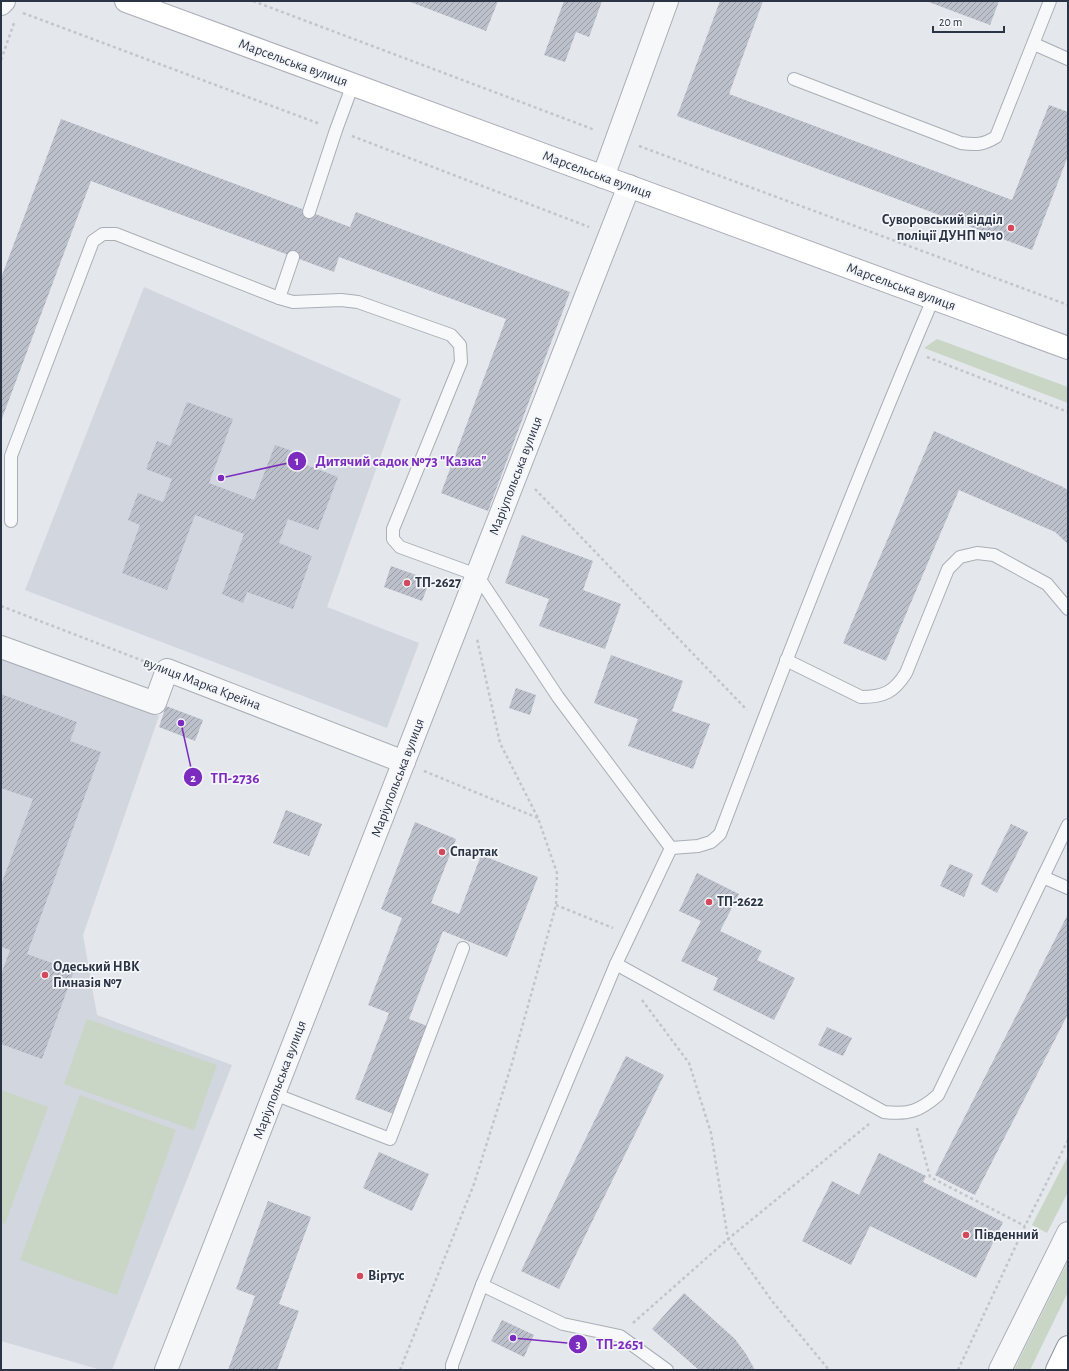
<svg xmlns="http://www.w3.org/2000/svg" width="1069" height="1371" viewBox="0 0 1069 1371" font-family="'Alegreya Sans',sans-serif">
  <defs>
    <pattern id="building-hatch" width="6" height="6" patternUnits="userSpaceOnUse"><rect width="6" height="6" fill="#bbc0ca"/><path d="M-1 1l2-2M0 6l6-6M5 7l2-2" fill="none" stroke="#989da6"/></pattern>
  </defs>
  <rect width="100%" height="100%" fill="#e4e7ec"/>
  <g fill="#d2d6de">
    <polygon points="144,287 401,399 327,607 419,643 387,728 25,590"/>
    <polygon points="1,659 159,716 83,935 97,1015 232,1065 112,1370 101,1370 1,1341"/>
  </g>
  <g fill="#c9d6c5">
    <polygon points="937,339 1068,387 1068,403 924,348"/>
    <polygon points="87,1019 217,1065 194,1130 64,1084"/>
    <polygon points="1,1090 48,1107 5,1224 1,1223"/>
    <polygon points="80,1095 176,1130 117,1295 20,1260"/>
    <polygon points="1068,1156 1068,1192 1047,1233 1032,1225"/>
    <polygon points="1068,1261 1068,1292 1030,1370 1014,1370"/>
  </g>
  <g fill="url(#building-hatch)">
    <polygon points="408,1 498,1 486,31"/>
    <polygon points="564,1 602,1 589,37 576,32 565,62 544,55"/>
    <polygon points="720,1 763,1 729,94 1012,200 1049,105 1068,112 1068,156 1032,250 677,116"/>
    <polygon points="926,1 999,1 990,25"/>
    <polygon points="61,119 350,227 356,212 570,292 488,511 441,493 506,319 339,257 334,272 91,181 1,421 1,278"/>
    <polygon points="187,402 233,419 209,483 254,500 275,445 298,453 296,461 338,477 318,530 288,519 279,543 312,556 293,609 247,592 243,603 222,594 244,534 195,515 167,590 122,573 140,525 128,520 138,493 163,502 172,479 146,469 157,441 170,446"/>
    <polygon points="934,431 1061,486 1068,490 1068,544 1055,532 959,490 886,661 843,643"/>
    <polygon points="522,535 593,561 583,590 621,604 605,649 539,626 549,599 505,583"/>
    <polygon points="391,566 430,580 422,601 384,587"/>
    <polygon points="611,655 683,681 672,711 710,724 693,769 628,746 638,719 594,703"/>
    <polygon points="516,688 536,695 530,715 509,708"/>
    <polygon points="1,694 77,722 70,741 101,752 27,954 74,971 42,1059 1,1044 1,975 10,950 1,947 1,885 33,799 1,788"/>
    <polygon points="166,706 203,720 195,741 159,727"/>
    <polygon points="286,810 322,824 309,856 273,843"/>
    <polygon points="415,822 456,839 431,903 459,914 481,855 538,877 507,957 443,931 409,1019 430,1027 396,1115 355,1099 389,1013 368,1005 402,918 381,909"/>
    <polygon points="1011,824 1028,832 997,893 981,884"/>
    <polygon points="950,864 973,874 964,897 940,886"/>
    <polygon points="697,873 739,894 720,931 762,951 757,960 795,978 774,1020 713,990 718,978 681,961 701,921 679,911"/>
    <polygon points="1068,914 1068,1014 975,1195 935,1175"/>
    <polygon points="827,1027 852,1038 843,1056 818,1045"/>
    <polygon points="626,1056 664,1075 559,1289 521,1271"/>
    <polygon points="379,1152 429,1174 412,1211 363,1188"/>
    <polygon points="879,1153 926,1176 923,1182 1003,1222 976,1278 870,1226 851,1265 802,1241 832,1181 859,1195"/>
    <polygon points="268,1201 311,1217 279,1304 299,1311 277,1370 228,1370 255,1296 236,1289"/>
    <polygon points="684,1293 735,1339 746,1354 755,1370 699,1370 652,1329"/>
    <polygon points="502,1320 534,1335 524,1357 491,1341"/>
  </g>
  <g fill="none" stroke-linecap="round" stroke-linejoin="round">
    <defs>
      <g id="lane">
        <polyline points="1034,44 1068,59"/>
        <path d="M794,79L961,143C976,145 983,145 996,137L1050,1"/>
        <polyline points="309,212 336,130 353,84"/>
        <polyline points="279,298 293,257"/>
        <polyline points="11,521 11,456 93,241 103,234 116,234 279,298 293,302 341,300 358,302 451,335 460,345 461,362 393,529 393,539 400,547 477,575 558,697 671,848"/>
        <path d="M786,660L861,697C884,697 894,692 906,673L948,569L960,557L977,553L994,555L1047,584L1068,609"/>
        <polyline points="1043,877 1068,888"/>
        <path d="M616,964L884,1112C908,1115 920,1111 938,1095L1068,825"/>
        <polyline points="274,1094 390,1139 463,948"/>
        <polyline points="482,1285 563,1324 620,1336 667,1370"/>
        <path d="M452,1370V1365L482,1285L616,964L671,848L698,846L711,842L720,834C788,654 858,475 933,299"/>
      </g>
      <g id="street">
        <polyline points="1,4 4,1"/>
        <polyline points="603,177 667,1"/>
        <polyline points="1,647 155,703 167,670 404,762"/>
        <polyline points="166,1370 629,186"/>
        <polyline points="1000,1370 1068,1233"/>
      </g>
      <polyline id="secondary" points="126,1 1068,348"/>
      <polyline id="highway" points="1057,1370 1068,1347"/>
    </defs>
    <use href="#lane" stroke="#a9aeb7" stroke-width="14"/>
    <use href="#street" stroke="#a9aeb7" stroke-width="24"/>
    <use href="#secondary" stroke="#a9aeb7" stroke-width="24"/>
    <use href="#highway" stroke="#8b94a3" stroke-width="24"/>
    <g stroke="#c2c5cb" stroke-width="2.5" stroke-dasharray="3 3" stroke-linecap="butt">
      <polyline points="253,1 595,130"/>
      <polyline points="23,13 320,124"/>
      <polyline points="1,60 14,23"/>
      <polyline points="352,136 589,227"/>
      <polyline points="639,146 1068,305"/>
      <polyline points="927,357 1068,412"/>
      <polyline points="535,489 747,710"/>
      <polyline points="1,606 146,662"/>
      <polyline points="424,771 538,818"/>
      <polyline points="556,905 613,928"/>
      <polyline points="642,1000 689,1063 711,1133 728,1239 772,1301 829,1370"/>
      <polyline points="917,1128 930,1177 1025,1226"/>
      <polyline points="633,1323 728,1239 869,1124"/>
      <polyline points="400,1370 474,1184 512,1063 556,905 557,873 538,818 500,743 477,639"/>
      <polyline points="958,1370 1025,1226 1068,1140"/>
    </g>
    <use href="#lane" stroke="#f7f8fa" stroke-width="12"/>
    <use href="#street" stroke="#f7f8fa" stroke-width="22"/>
    <use href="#secondary" stroke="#fff" stroke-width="22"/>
    <use href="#highway" stroke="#fff" stroke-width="22"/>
  </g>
  <g fill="#d1495b" stroke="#f4f6f9" stroke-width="1.5">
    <circle cx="1011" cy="228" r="4"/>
    <circle cx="407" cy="583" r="4"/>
    <circle cx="442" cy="852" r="4"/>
    <circle cx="709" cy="902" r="4"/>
    <circle cx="45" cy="975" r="4"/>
    <circle cx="966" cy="1235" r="4"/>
    <circle cx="360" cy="1276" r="4"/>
  </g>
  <g text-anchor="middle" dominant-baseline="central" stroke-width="3.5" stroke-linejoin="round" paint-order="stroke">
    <g font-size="14" fill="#2b3445" stroke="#f4f6f9">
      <text transform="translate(293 63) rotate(20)">Марсельська вулиця</text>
      <text transform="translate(597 175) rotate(20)">Марсельська вулиця</text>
      <text transform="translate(901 287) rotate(20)">Марсельська вулиця</text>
      <text transform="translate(516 476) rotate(-69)">Маріупольська вулиця</text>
      <text transform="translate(202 684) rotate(21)">вулиця Марка Крейна</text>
      <text transform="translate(398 778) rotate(-69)">Маріупольська вулиця</text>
      <text transform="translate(280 1080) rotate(-69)">Маріупольська вулиця</text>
    </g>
    <g font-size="14" font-weight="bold" fill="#2b3445" stroke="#f4f6f9" text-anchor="start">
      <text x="1003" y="220" text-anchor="end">Суворовський відділ<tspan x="1003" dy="16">поліції ДУНП №10</tspan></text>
      <text x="415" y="583">ТП-2627</text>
      <text x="450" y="852">Спартак</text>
      <text x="717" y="902">ТП-2622</text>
      <text x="53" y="967">Одеський НВК<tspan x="53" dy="16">Гімназія №7</tspan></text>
      <text x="974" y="1235">Пiвденний</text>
      <text x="368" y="1276">Вiртус</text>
    </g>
  </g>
  <path fill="none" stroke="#7b2cbf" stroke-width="1.5" d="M221 478L297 461M181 723L193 777M513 1338L578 1344"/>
  <g fill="#7b2cbf" stroke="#f4f6f9" stroke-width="1.5">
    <circle cx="221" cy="478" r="4"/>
    <circle cx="181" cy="723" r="4"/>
    <circle cx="513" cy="1338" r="4"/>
    <circle cx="297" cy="461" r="10"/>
    <circle cx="193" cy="777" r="10"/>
    <circle cx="578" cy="1344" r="10"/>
  </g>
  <g font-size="12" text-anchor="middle" font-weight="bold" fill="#fff">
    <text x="297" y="465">1</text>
    <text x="193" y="782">2</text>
    <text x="578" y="1348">3</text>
  </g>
  <g font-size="15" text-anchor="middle" font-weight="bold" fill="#7b2cbf" stroke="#f4f6f9" stroke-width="3.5" stroke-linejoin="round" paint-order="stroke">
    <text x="401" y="466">Дитячий садок №73 "Казка"</text>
    <text x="235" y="783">ТП-2736</text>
    <text x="620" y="1349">ТП-2651</text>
  </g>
  <rect width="1069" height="1371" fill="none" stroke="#2b3445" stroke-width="4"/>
  <path d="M933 26v6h71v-6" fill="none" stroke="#2b3445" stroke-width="2"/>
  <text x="939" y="26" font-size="12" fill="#2b3445" stroke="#f4f6f9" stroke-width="3" paint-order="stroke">20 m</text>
</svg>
